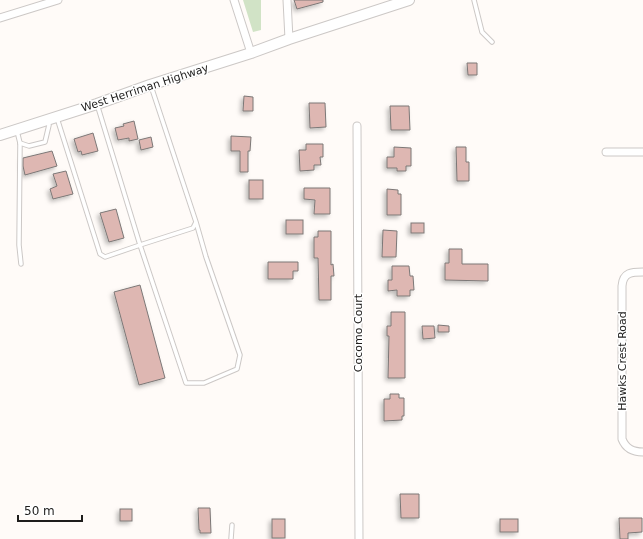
<svg xmlns="http://www.w3.org/2000/svg" width="643" height="539" viewBox="0 0 643 539" font-family="'DejaVu Sans',sans-serif">
  <defs>
    <filter id="shadow"><feDropShadow dx="-2.5" dy="2.5" stdDeviation="2" flood-color="#0004"/></filter>
  </defs>
  <rect width="100%" height="100%" fill="#fffbf8"/>
  <polygon fill="#d1e3c6" points="243,0 261,0 261,30 253,32"/>
  <g fill="#deb7b2" stroke="#7c7877" filter="url(#shadow)">
    <polygon points="294,0 323,0 323,2 297,9"/>
    <polygon points="467,63 477,63 477,75 468,75"/>
    <polygon points="244,96 253,97 253,111 243,111"/>
    <polygon points="309,103 325,103 326,127 310,128"/>
    <polygon points="390,106 409,106 410,130 391,130"/>
    <polygon points="134,121 138,139 129,141 129,138 118,140 115,128 124,126 123,124"/>
    <polygon points="93,133 98,151 82,155 81,151 78,152 74,139"/>
    <polygon points="231,136 251,137 250,151 248,151 248,172 240,172 240,151 231,151"/>
    <polygon points="151,137 153,147 141,150 139,140"/>
    <polygon points="306,144 323,144 323,157 320,157 321,165 314,165 314,170 300,171 299,150 306,150"/>
    <polygon points="394,147 411,148 411,166 406,166 406,171 397,171 397,168 387,168 387,157 394,157"/>
    <polygon points="456,147 466,147 466,162 469,162 469,181 457,181"/>
    <polygon points="52,151 57,166 25,175 23,166 23,158"/>
    <polygon points="66,171 73,194 53,199 50,189 57,186 53,174"/>
    <rect x="249" y="180" width="14" height="19"/>
    <polygon points="304,188 330,188 330,214 314,214 315,200 304,199"/>
    <polygon points="387,189 398,190 398,194 401,194 401,215 387,215"/>
    <polygon points="116,209 124,238 109,242 100,213"/>
    <rect x="286" y="220" width="17" height="14"/>
    <rect x="411" y="223" width="13" height="10"/>
    <polygon points="383,230 397,231 396,257 382,257"/>
    <polygon points="318,231 331,231 331,265 333,264 334,276 331,276 331,300 319,300 318,258 314,258 314,237 318,237"/>
    <polygon points="449,249 462,249 462,264 488,264 488,281 445,280 445,263 449,263"/>
    <polygon points="268,262 298,262 298,271 293,271 293,279 268,279"/>
    <polygon points="392,266 409,266 410,276 413,276 414,290 410,290 410,296 397,296 397,290 388,291 388,280 392,280"/>
    <polygon points="140,285 165,378 139,385 114,292"/>
    <polygon points="391,312 405,312 405,378 388,378 389,336 387,336 387,326 391,326"/>
    <polygon points="438,325 449,326 449,332 438,332"/>
    <polygon points="422,326 434,326 435,338 423,339"/>
    <polygon points="390,394 399,394 399,398 404,398 404,416 402,416 402,420 384,421 384,399 390,399"/>
    <polygon points="400,494 419,494 419,518 401,518"/>
    <polygon points="198,508 210,508 211,533 200,533 200,530 199,530"/>
    <rect x="120" y="509" width="12" height="12"/>
    <polygon points="619,518 642,518 642,532 628,533 628,539 620,539"/>
    <rect x="272" y="519" width="13" height="19"/>
    <rect x="500" y="519" width="18" height="13"/>
  </g>
  <g fill="none" stroke-linecap="round" stroke-linejoin="round">
    <defs>
      <g id="lane">
        <polyline points="474,0 482,32 492,42"/>
        <polyline points="151,86 196,222 193,228 140,245 186,383 204,383 237,369 240,355 206,257 196,222"/>
        <polyline points="57,118 100,254 105,257 140,245 97,104"/>
        <polyline points="17,131 20,143 19,245 21,264"/>
        <polyline points="20,143 29,146 45,142 49,125 48,120"/>
        <polyline points="231,539 232,525"/>
      </g>
      <g id="street">
        <polyline points="234,0 251,53"/>
        <polyline points="287,0 289,39"/>
        <polyline points="0,18 58,0"/>
        <polyline points="357,126 359,539"/>
        <polyline points="606,152 643,152"/>
        <path d="M643,272C632,272 623,272 622,286V439C626,449 633,452 643,452"/>
      </g>
      <polyline id="secondary" points="0,135 97,104 150,85 251,53 289,39 409,0"/>
    </defs>
    <use href="#lane" stroke="#ccc8c6" stroke-width="5.5"/>
    <use href="#street" stroke="#ccc8c6" stroke-width="9"/>
    <use href="#secondary" stroke="#ccc8c6" stroke-width="12"/>
    <use href="#lane" stroke="#fff" stroke-width="3.5"/>
    <use href="#street" stroke="#fff" stroke-width="7"/>
    <use href="#secondary" stroke="#fff" stroke-width="10"/>
  </g>
  <g text-anchor="middle" dominant-baseline="central" stroke-width="3" stroke-linejoin="round" paint-order="stroke">
    <g font-size="11" fill="#1e1d1c" stroke="#fff">
      <text transform="translate(145 88) rotate(-18)">West Herriman Highway</text>
      <text transform="translate(358 333) rotate(-90)">Cocomo Court</text>
      <text transform="translate(622 361) rotate(-90)">Hawks Crest Road</text>
    </g>
  </g>
  <path d="M18 515v6h64v-6" fill="none" stroke="#1e1d1c" stroke-width="2"/>
  <text x="24" y="515" font-size="12" fill="#1e1d1c" stroke="#ffffff" stroke-width="3" paint-order="stroke">50 m</text>
</svg>
